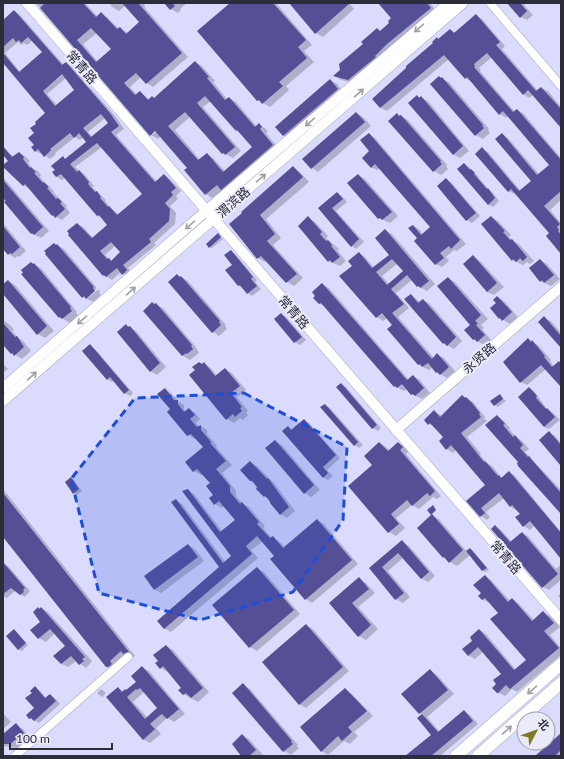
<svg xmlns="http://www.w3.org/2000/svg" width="564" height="759" viewBox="0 0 564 759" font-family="Lato,'Noto Sans SC',sans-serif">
  <rect width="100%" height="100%" fill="#dbdbfe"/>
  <g fill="#0003" fill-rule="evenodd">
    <path d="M36,3H85L98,17L102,14L108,18L119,29L120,28L128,33L140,22L126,5L119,11L112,7L109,3H144L145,8L188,57L153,87L147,83L141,77L130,87L137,95L140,92L150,100L155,99L195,62L202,66L215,81L213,82L227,99L229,98L236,102L257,127L259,125L266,129L268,132L266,133L279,149L228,193L223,190L212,198L206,194L189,168L161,136L158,139L151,135ZM97,33L113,50L98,62L83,44ZM211,101L237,131L241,133L253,147L225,171L213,158L207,154L200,160L175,130L191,116L223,153L233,158L241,151L203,107ZM158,127L160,129L152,135V133Z"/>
    <polygon points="167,3 187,3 180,9 181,10 178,13 171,9 166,4"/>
    <polygon points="232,3 276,3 312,45 304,51 314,62 286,86 289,90 270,107 258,100"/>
    <polygon points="290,3 349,3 354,9 323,37 316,33"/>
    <polygon points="379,3 430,3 437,12 355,83 341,80 335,76 377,29 381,32 391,23 393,18"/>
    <polygon points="509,3 526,3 524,5 533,15 527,20 521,17"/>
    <path d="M14,11L20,15L64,65L66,63L72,67L116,117L124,129L116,135L157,182L164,175L170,179L181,191L176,196L178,199L170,206L176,213L175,224L154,243L156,245L128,268L132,274L128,277L121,272L112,280L103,275L77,224L83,227L93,238L108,225L102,218L98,216L65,178L62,180L57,177L54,172L63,158L66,159L87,142L84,137L80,140L75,137L55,153L56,154L50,159L42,153L41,154L36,151V133L47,113L3,62V21ZM33,40L43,52L20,72L5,53L18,42L22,45L24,43L27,45ZM66,78L75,90L57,105L47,94ZM105,118L110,123L92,137L88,132ZM102,147L144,194L119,215L110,207L105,201L106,200L92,187L94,186L85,175L75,167ZM116,245L122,253L112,261L105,255Z"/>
    <polygon points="476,16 482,19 505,46 502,49 538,91 541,88 548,91 561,107 561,127 533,95 529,98 523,94 492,57 479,68 481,70 480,71 515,112 517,110 523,113 561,158 561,200 550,210 561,223 561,252 550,234 516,193 515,194 508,191 482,149 488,152 521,191 532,181 502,134 508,138 539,174 550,165 508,116 506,118 500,114 472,82 465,78 449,59 387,111 381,108 373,99 450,30 456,33"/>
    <polygon points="442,79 449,82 489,129 488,130 490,133 483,139 476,135"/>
    <polygon points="330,80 337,84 344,93 291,140 284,136 276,127"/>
    <polygon points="417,96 428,101 469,151 460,158 453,154"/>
    <polygon points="356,113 363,117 371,126 318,172 312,168"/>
    <polygon points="397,114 408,120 447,165 446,166 448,169 441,175 434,171"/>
    <polygon points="369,134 375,138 466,244 457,251 454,250 446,257 449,261 442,267 436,264 418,238 413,226 419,229 423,235 432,228 380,168 377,170 371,167"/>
    <polygon points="5,150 14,157 19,153 25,156 30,161 28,163 33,169 38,171 41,175 40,177 46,184 54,191 53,192 67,206 66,207 70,213 62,220 52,215 30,189 23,185 10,161 3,153"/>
    <polygon points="464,164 469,167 479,177 478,177 489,190 493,193 499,201 493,207 488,204"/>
    <polygon points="293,168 300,172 309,182 266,219 281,238 273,245 303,278 294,286 287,282 267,260 265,262 258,258 230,225"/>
    <polygon points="358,175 365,179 398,216 390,223 379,218"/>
    <polygon points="3,177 49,231 41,238 31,233 3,199"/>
    <polygon points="446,180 451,182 480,216 472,223 467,220"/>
    <polygon points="337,193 342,196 347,202 336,211 364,242 356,249 352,246 320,208"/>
    <polygon points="491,217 498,221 511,235 509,237 512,240 519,244 534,261 530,264 527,262 523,265 512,260"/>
    <polygon points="308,218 315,222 328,236 326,238 339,249 337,250 346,261 340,266 329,261"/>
    <polygon points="3,223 26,251 19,257 17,256 15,258 9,254 3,247"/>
    <path d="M385,230L392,234L435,284L427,291L418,286L412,280L396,293L409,308L398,317L434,358L438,355L444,358L455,371L447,378L437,372L433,367L429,370L419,365L389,329L394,325L387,318L383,321L377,317L341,276L353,266L359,253L365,257L374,268L390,255ZM398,263L405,271L389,284L382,276Z"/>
    <polygon points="218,234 223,239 212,248 209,247"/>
    <polygon points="57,245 64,249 97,288 85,298 83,297"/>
    <polygon points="231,252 235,254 257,280 255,282 261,289 252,296 239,286 226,271 233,265"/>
    <polygon points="474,257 480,261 504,287 494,295 487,292"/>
    <polygon points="540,260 547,264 560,279 551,286 541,281"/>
    <polygon points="31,263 41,268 77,312 76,313 78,315 70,323 60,317"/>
    <polygon points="181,277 188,281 226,325 225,326 227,329 219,336 213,332"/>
    <polygon points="448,278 455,282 488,319 481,325 484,328 482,329 491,340 485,345 474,340 466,330 472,325"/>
    <polygon points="8,281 15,285 54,331 45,338 38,334 3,293 3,286"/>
    <polygon points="322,284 329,288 409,380 413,376 420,380 430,393 422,399 412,394 407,389 404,391 394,386 326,307 319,303 317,296"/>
    <polygon points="99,289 100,291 99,292 101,295 93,302 87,299"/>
    <polygon points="411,295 420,302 423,300 430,304 462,341 454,349 444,343"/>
    <polygon points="498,297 504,301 518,317 510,324 500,318"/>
    <polygon points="152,303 163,308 195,346 199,353 190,360 183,356 144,311"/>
    <polygon points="281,314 286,317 306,340 300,345 295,342 275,319"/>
    <polygon points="544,318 551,321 561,333 561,346"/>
    <polygon points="3,320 10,325 14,330 12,331 19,338 23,341 31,351 22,359 12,353 3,343"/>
    <polygon points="126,325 136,331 166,367 157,375 150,371"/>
    <polygon points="528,340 538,345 551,360 550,361 554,367 559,363 561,364 561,387 546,369 527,385 521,382"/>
    <polygon points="90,346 95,349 133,393 130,396 125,393 114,381 112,382 107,379"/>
    <polygon points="3,364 8,369 3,373"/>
    <polygon points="204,364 211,368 217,376 225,369 232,373 246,390 237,397 248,411 246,413 248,415 243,420 240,418 234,423 227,419 196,370"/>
    <polygon points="341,384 346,387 381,428 378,431 373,428"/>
    <polygon points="529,388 534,391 547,409 552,412 560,420 549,429 544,427"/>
    <polygon points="165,389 171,393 178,401 184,405 184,409 186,412 189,409 195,413 200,419 196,423 199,427 201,426 207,430 207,434 217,446 216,447 232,465 222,473 236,491 236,496 243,504 249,507 265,526 263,528 272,538 279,541 285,547 317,520 324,524 358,564 312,603 306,599 271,559 275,556 263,541 251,550 258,558 171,632 164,628 220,567 176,500 182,504 226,563 233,557 188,491 194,494 222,531 236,520 224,506 222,508 215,504 215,495 211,483 202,473 201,475 194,471 204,447 196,438 195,439 188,435 171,409"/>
    <polygon points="500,395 506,401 498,407 495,405"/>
    <polygon points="463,396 473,402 485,417 484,418 487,421 467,437 481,454 480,455 486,462 492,466 502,478 509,472 515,476 561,532 561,558 534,526 530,530 524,526 521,514 510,506 504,498 486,512 490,517 487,520 481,516 468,501 486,485 456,450 453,453 447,449 444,438 436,428 429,424 435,412 442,416"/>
    <polygon points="325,405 330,408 363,445 359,448 354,445"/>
    <polygon points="497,416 503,420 510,428 509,429 516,437 521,440 529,449 525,452 561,490 561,512 519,462"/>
    <polygon points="304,420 309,423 340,458 327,470 333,476 328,480 323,477 288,427 293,430"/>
    <polygon points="549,433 555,436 561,443 561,463"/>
    <polygon points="275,441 282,445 320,490 311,497 305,493"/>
    <polygon points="380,443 386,447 390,451 399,443 405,447 409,451 406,454 441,496 437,499 433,497 419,509 412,505 396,518 405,528 396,536 389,532 374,465"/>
    <polygon points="250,463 257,466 275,484 295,511 287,518 280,514 268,498 264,496"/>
    <polygon points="71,479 74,480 82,491 77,495 74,493"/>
    <polygon points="3,489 135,656 113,670 106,666 3,535"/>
    <polygon points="432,516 439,519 467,552 470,549 473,551 489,570 486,572 483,571 470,555 457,566 450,562"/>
    <polygon points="495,526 501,530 512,542 522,533 528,536 556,569 561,564 561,580 549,590 543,587"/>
    <polygon points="402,542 409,546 435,576 428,582 421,578 404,557 388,571 410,597 403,603 396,599 370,569"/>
    <polygon points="188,545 195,549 204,561 161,593 154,589"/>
    <polygon points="4,564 9,567 30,591 25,597 15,591 7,598 3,596 3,565"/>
    <polygon points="257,568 264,572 300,614 257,651 250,647 214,605"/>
    <polygon points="485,576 491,580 510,601 512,599 518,603 534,620 543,612 550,616 560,627 550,635 561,648 561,655 517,692 512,689 505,696 497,692 497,684 502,674 483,652 475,659 468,655 480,630 486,634 516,670 527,660 499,613 490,602 489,603 482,599"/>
    <polygon points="359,579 366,583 375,593 358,607 378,629 366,640 359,636 331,603"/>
    <polygon points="561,593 561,599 558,596"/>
    <polygon points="38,608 40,609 41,608 48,612 92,661 86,668 76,661 68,667 62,664 55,656 66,646 55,633 46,642 39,638 41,622"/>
    <polygon points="306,625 313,629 349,671 306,708 299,704"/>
    <polygon points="14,631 28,645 22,651 18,649"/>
    <polygon points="166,646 173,650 209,692 198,702 183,694 183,688 169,671 168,672 161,668"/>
    <path d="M143,668L149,671L185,714L174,722L168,718L166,719L156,728L161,734L150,743L143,739L118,688L124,692L127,691L137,683ZM143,693H146L159,708L148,718L133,702Z"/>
    <polygon points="430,671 437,675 454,694 427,717 440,732 464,711 470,715 478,724 440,756 407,756 433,735 422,715 403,694"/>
    <polygon points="243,685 250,689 298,745 297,746 299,748 291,755 284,751"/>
    <polygon points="35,688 40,691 46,698 50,695 55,698 60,704 39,723 30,718 35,708 33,693"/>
    <polygon points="101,689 106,693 102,697 97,693"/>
    <polygon points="345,690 352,694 373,716 354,732 358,736 350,744 344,741 328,755 321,751"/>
    <polygon points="3,713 11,722 3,729"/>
    <polygon points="16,725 23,729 30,738 18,748 3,746 3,733 4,734"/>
    <polygon points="242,735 249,739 264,756 242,756"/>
    <polygon points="561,735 561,756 537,756"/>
  </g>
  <g fill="#554f95" fill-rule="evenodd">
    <path d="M45,3H83L96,17L101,12L117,29L120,27L126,34L139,22L122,3H138L182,53L146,84L136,73L124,83L135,95L140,91L148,100L152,96L154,98L195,61L209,77L207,78L225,100L229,97L255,127L259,123L262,127L260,129L273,145L221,190L217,185L205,195L184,170L187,168L155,131L150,136L40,8ZM91,28L111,49L96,62L77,40ZM205,96L236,131L237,130L252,147L223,172L207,153L198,160L168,126L185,112L222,154L224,153L225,155L235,147L197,103Z"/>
    <polygon points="164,3 172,3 175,6 170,10"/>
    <polygon points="230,3 273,3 306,40 298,47 307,58 279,82 283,86 262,104 259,100 257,101 197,31"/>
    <polygon points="289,3 350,3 315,34"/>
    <polygon points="378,3 427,3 431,8 387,44 375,56 376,57 348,80 333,76 340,70 339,64 363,44 361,42 377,28 380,31 389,23 388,21 391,18"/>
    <polygon points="507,3 520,3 527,11 520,18"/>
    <path d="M14,10L62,65L66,62L110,113L119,126L111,132L155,182L164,174L176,188L171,192L173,195L165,203L170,209L169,221L149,239L151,242L123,265L127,270L122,275L117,268L106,277L104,275L103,276L68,235L69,234L67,231L77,223L92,238L107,225L99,215L97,216L61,174L56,177L52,172L55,170L51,166L63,156L65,159L86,142L79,133L74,138L70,133L50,149L51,150L44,157L38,149L35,152L31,147L34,145L28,138L34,133L30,128L36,124L35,122L45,113L3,63V53L19,72L42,52L28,37L21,43L19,40L16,42L13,38L3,47V20ZM62,74L74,90L55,106L43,91ZM101,114L108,123L91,137L83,128ZM97,143L142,194L117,215L109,206L108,207L100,198L101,197L97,191L95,192L88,184L89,182L79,170L77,172L70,164ZM111,242L120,252L111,261L109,258L107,259L100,251Z"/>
    <polygon points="476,14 500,42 496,45 536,91 541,87 561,109 561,128 528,90 523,95 487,53 474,64 475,66 474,67 513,112 517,109 561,160 561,191 544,206 560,224 557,227 559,230 558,231 561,235 561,254 546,236 549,233 511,189 508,192 475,154 482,147 519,191 531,181 495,139 502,133 537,175 549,165 503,111 499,115 467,77 465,79 444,55 380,108 372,99 395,78 406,68 406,66 433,43 432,42 437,37 438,39 450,29 454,33"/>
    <polygon points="439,76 441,78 442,77 483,125 482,126 484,128 475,136 430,84"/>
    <polygon points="330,79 338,89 283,136 275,127"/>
    <polygon points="417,95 419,98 421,96 463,146 453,155 408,103"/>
    <polygon points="356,112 365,122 311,169 302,159"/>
    <polygon points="397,113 399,116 401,115 441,161 440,162 442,164 433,172 388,121"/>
    <polygon points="369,133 460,240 451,249 449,246 440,253 444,258 435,265 414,241 417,238 408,228 413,225 421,235 430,227 375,164 371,168 362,158 369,151 360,140"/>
    <polygon points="3,146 12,157 19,152 24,157 23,159 30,168 31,167 36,172 34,173 43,183 44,182 49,187 47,188 56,199 58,198 62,202 60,203 65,209 55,218 53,215 52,216 25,184 23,186 3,167 3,165 8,161 3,155"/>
    <polygon points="464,163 470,170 471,169 475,173 474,174 487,189 488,188 495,198 488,205 457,169"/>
    <polygon points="293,166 303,177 260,215 275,234 267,241 297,274 286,283 261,256 257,259 229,224 242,213 241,212"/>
    <polygon points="358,174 392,212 382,220 380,218 378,219 347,183"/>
    <polygon points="446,178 476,213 466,221 437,186"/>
    <polygon points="3,180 43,227 34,235 32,233 31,234 4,202 6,201 3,198"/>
    <polygon points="337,192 343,199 332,208 359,239 351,247 318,208"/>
    <polygon points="308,216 322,232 320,234 326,241 328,240 332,245 331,246 340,257 332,263 330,260 328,262 298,226"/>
    <polygon points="491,216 505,231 503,232 510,240 512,239 527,257 523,261 520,258 516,262 513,259 512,261 481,224"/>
    <polygon points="3,226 20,247 12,254 10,253 8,255 3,249"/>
    <path d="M385,229L429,281L420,288L419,286L417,287L407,275L391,289L404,304L392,313L432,359L437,353L449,367L440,375L437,372L436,373L428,363L422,367L420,364L418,365L387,329L392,325L382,313L376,318L339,276L352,266L348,261L359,252L372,268L389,255L375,238ZM392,259L403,271L387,285L376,272Z"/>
    <polygon points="218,233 221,237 209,248 206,244"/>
    <polygon points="54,243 56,245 57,244 94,287 93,288 95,291 86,299 84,296 82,298 45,254 46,253 44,251"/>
    <polygon points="231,250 253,277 251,279 257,286 247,294 240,285 238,286 225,270 232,265 224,255"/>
    <polygon points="473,255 497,283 487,292 463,264"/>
    <polygon points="540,259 554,275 544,283 542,280 540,282 529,268"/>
    <polygon points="31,262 33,264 34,263 71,307 70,308 72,311 62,319 60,317 59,318 21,274 23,273 21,270"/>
    <polygon points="177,274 180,277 181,276 220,321 219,322 221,325 212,333 168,282"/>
    <polygon points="448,277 481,315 475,321 478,323 476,325 485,335 477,342 475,339 473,340 464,330 470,325 437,286"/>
    <polygon points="8,280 47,326 37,335 3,294 3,284"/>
    <polygon points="322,283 407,380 413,375 424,388 415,396 413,394 411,395 402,384 397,388 395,386 394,387 321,303 319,304 313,298 315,296 312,292"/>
    <polygon points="411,294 418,303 423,299 456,337 447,346 444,343 443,344 404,299"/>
    <polygon points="497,296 512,312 502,321 500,318 499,319 490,308 496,303 493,300"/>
    <polygon points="152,302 154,304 156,303 192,345 191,346 193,349 187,354 186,353 182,356 143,311"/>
    <polygon points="281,313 302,337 294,343 274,319"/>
    <polygon points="544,316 561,336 561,348 538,322"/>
    <polygon points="3,323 15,337 17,336 24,347 14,356 12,353 11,354 3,345"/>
    <polygon points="126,324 128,327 130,326 160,363 150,372 117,332"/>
    <polygon points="528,338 531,342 532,340 545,356 544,357 552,367 559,361 561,364 561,387 541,365 520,383 503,362"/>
    <polygon points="90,344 129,390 124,394 110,377 107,380 82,351"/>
    <polygon points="199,362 202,364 204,362 215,376 225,368 240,386 231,393 242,407 240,408 242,411 235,417 233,414 226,420 189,375 195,370 192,367"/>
    <polygon points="341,383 377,425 372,429 336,387"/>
    <polygon points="529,387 537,396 536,398 546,409 547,408 555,417 544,427 518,397"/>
    <polygon points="165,388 174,400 178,400 178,404 184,412 189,408 195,415 190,419 197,427 201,425 201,430 211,442 210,443 226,461 216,469 230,486 230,492 240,504 242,502 259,522 257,524 270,538 273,536 283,548 317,519 352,560 305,600 270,559 274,556 257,536 246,546 252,554 164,629 157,621 219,567 171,502 176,499 223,563 231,556 182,491 188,489 220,532 235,520 219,501 214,505 209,498 213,495 206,486 210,483 197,469 193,472 185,462 203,447 191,434 187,436 167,412 170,409 157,394"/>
    <polygon points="500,394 503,399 494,406 490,401"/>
    <polygon points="462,395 465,398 466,397 472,403 480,413 479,414 481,417 461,433 484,462 485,461 498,476 499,475 501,478 509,471 561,533 561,559 530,521 523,527 515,517 520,514 512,505 510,507 499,493 481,508 485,513 480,517 466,501 485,485 451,445 446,450 439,441 443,437 430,423 428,425 424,420 434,410 440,417"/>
    <polygon points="325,404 358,442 354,446 320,407"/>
    <polygon points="497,415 505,424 503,425 513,437 515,435 523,445 520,448 528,457 529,456 532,460 561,493 561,514 518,466 517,463 518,462 485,425"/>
    <polygon points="304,419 336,455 323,467 328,473 323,478 282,431 288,426 291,430"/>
    <polygon points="549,431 561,445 561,466 539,440"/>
    <polygon points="275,440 314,485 304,494 265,448"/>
    <polygon points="379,442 388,451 398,442 403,447 400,450 435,491 430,496 427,493 412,506 407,500 391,514 399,524 388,533 348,486 372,465 364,456"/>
    <polygon points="250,461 267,479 268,478 289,507 280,515 270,503 270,502 268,499 265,496 264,497 256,489 257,487 252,481 250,481 240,470"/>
    <polygon points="71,477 79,489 73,494 65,482"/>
    <polygon points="3,493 129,652 123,654 121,651 110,661 112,664 108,667 106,667 3,537"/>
    <polygon points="433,505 436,510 431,515 427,510"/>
    <polygon points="432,514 463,550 449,563 444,557 443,558 417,528"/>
    <polygon points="495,525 510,542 522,532 558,574 542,588 491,529"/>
    <polygon points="402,540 429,572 421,579 398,553 382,567 404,593 395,600 369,568"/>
    <polygon points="188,544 198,557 154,590 144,576"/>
    <polygon points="470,548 487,568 482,571 466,551"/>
    <polygon points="3,562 25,588 23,590 24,592 20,595 11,588 3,594"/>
    <polygon points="257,567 294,610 249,648 212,605"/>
    <polygon points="485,575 508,602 512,598 532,621 543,611 554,623 544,631 559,648 510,689 506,685 498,693 497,693 492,688 496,684 493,680 501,674 478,647 468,656 462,649 472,641 470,637 479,629 514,670 526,660 490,619 498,613 485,598 482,600 478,596 481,593 473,585"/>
    <polygon points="359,577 369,589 352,603 371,625 358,637 329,603"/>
    <polygon points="38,607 39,609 41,607 85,657 82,659 84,661 79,665 71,656 61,664 53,656 65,646 50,629 38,639 30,630 40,622 33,612"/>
    <polygon points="306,624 343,667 299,705 262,662"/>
    <polygon points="14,629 26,643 18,650 6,636"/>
    <polygon points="166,645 203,688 191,698 186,693 183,695 178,690 181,688 163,666 160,669 155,663 158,661 153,655"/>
    <path d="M142,666L179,709L167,719L162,714L159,716L150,724L155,729L143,740L106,697L118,687L122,692L125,689L126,690L136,682L131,676ZM140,688L157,708L145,719L127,697L136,689L137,690Z"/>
    <polygon points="430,669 448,690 419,714 401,694"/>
    <polygon points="243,683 292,741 291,742 293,744 283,752 232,693"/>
    <polygon points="35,686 45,698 50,694 56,701 34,721 31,718 29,719 26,715 34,708 25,698 32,693 30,691"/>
    <polygon points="345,688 367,711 348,727 352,732 342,741 338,736 321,752 300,727"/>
    <polygon points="464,710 473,721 431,756 405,756 431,735 417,718 422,714 438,732"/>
    <polygon points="16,723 24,733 10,744 3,744 3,734"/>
    <polygon points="561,733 561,750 555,756 535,756"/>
    <polygon points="242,734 256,750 249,756 241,756 232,744"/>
  </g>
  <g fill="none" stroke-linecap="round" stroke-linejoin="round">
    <defs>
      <g id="minor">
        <polyline points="490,3 561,86"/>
        <polyline points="15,756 128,657"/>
      </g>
      <g id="tertiary">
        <polyline points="27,3 561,620"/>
        <polyline points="3,388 206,211 449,3"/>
        <polyline points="3,401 463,3"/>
        <polyline points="396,430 561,287"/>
      </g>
      <g id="primary">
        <polyline points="456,756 561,664"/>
        <polyline points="478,756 561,683"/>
      </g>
    </defs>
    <use href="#minor" stroke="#a7a7c9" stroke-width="9"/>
    <use href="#tertiary" stroke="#a7a7c9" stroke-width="11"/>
    <use href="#primary" stroke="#a7a7c9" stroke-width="13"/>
    <use href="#minor" stroke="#fff" stroke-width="8"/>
    <use href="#tertiary" stroke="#fff" stroke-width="10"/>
    <use href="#primary" stroke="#fff" stroke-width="12"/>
  </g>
  <defs><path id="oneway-shaft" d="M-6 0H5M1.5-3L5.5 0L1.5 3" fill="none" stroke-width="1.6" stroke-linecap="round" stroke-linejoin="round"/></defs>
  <g stroke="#a0a0a6">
    <use href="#oneway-shaft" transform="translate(419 28) rotate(139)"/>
    <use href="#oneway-shaft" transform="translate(359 93) rotate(-41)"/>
    <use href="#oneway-shaft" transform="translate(310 122) rotate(139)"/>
    <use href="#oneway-shaft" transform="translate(261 178) rotate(-41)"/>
    <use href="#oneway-shaft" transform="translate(190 225) rotate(139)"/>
    <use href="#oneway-shaft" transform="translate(131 291) rotate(-41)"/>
    <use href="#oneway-shaft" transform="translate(82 320) rotate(139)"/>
    <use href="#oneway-shaft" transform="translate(32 376) rotate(-41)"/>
    <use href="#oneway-shaft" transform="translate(532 690) rotate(139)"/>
    <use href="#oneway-shaft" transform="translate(507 730) rotate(-41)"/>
  </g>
  <path fill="#1d4ed8" fill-opacity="0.2" stroke="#1d4ed8" stroke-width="3" stroke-dasharray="8 5" stroke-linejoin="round" d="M244,393L347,447L343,520L293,592L200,620L99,593L71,479L135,398Z"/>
  <g text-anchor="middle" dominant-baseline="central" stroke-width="4" stroke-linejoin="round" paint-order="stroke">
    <g font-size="13" fill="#2d2d3a" stroke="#eaeaf9">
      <text transform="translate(82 67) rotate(49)">常青路</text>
      <text transform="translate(233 202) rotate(-41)">渭滨路</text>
      <text transform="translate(294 312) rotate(49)">常青路</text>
      <text transform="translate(479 358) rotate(-41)">永贤路</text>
      <text transform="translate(506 557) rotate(49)">常青路</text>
    </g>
  </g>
  <rect width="564" height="759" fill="none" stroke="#2d2d3a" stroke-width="8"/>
  <g transform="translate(536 731) rotate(49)"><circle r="19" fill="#eaeaf9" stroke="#9e9ead"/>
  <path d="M0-3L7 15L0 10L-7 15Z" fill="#807a21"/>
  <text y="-6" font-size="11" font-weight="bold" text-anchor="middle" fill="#2d2d3a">北</text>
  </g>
  <path d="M10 743v6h102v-6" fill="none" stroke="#2d2d3a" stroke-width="2"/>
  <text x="16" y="743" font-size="12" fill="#2d2d3a" stroke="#eaeaf9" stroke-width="3" paint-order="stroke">100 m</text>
</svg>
